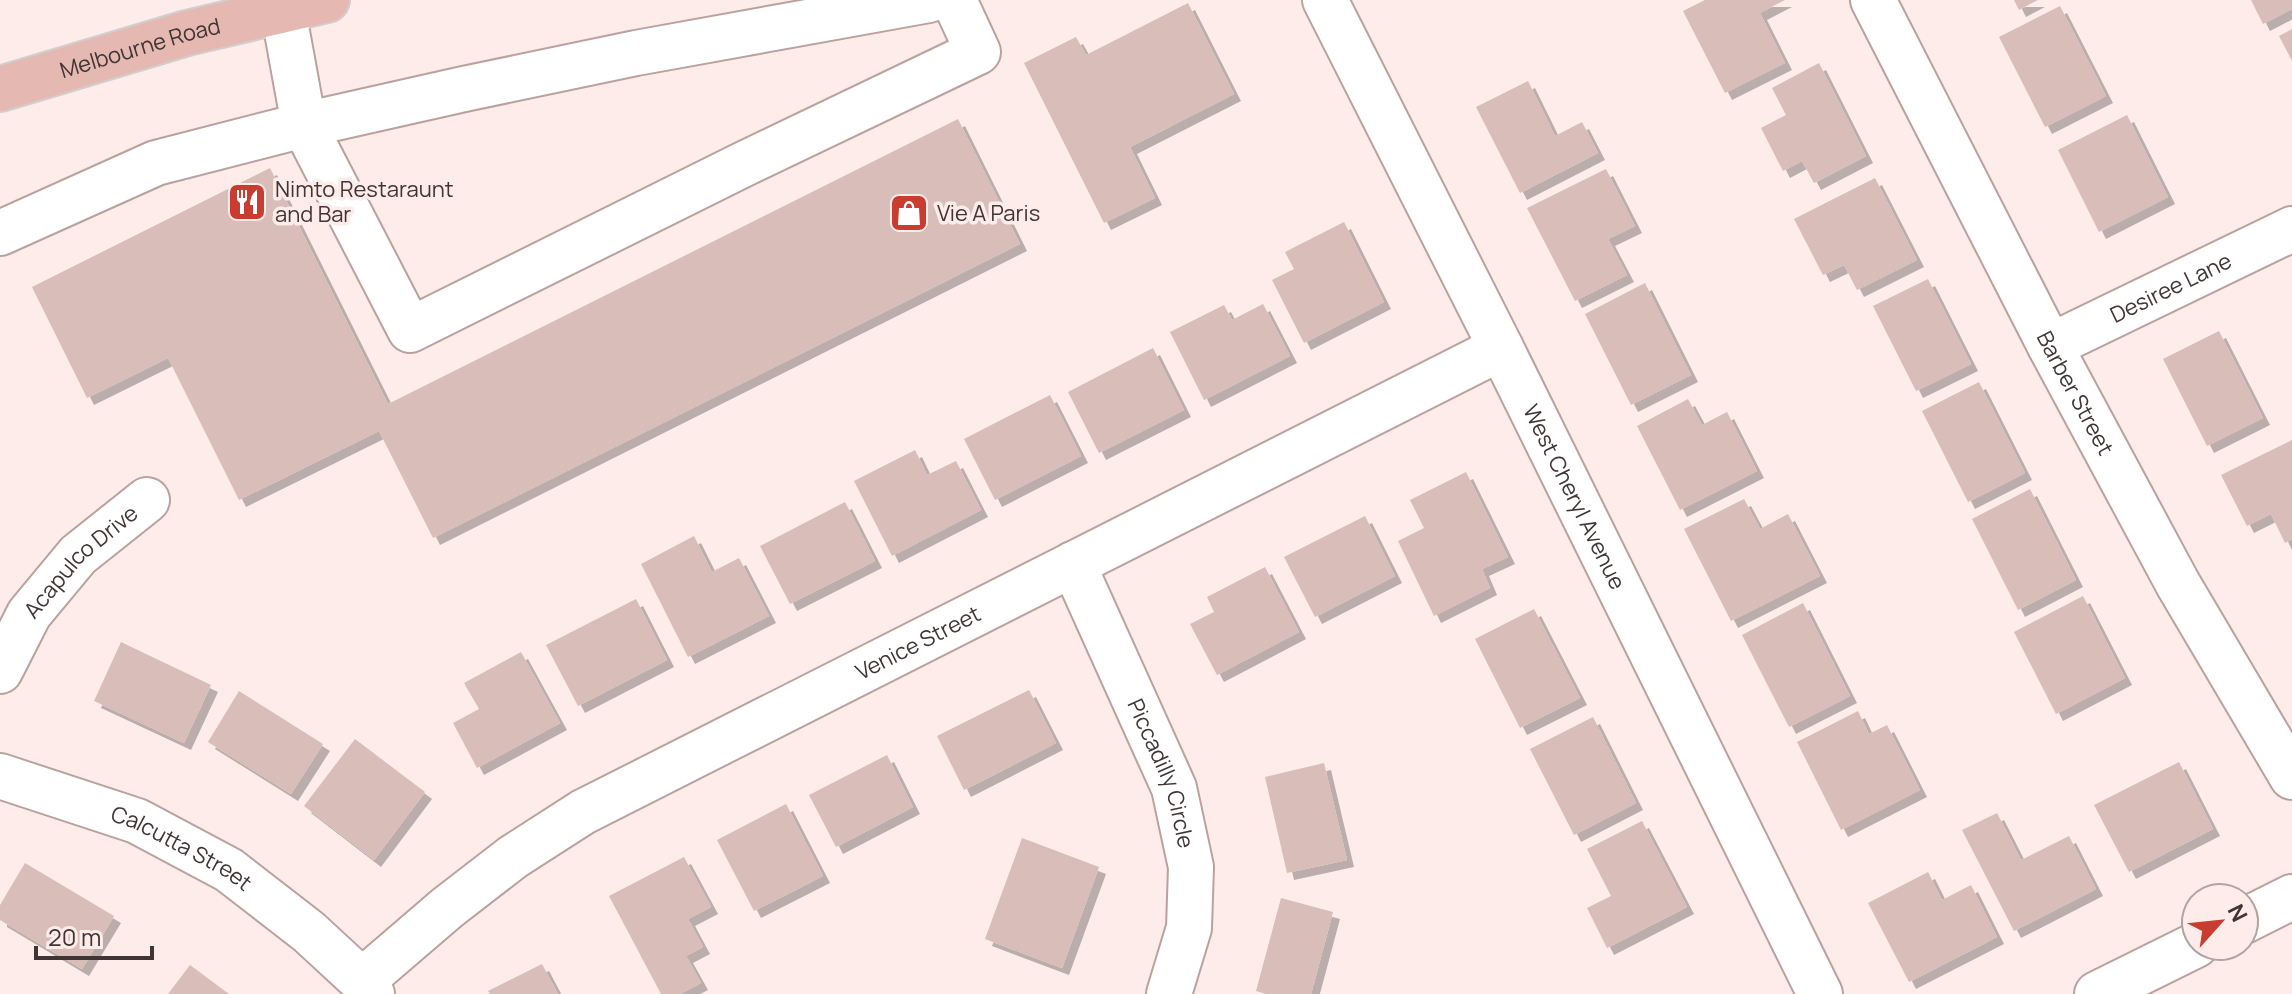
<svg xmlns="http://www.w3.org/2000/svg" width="2292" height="994" viewBox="0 0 2292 994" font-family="Manrope,sans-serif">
  <defs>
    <filter id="shadow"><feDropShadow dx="7" dy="7" stdDeviation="0" flood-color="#0004"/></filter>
  </defs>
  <rect width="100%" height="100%" fill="#fdece9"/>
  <g fill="#d8bdb9" filter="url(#shadow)">
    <polygon points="1705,0 1785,0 1760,13 1785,63 1725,93 1683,11"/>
    <polygon points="2014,0 2038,0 2019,10"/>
    <polygon points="2251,0 2292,0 2292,9 2263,24"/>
    <polygon points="1188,3 1234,94 1130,147 1155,198 1104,223 1024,63 1076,37 1086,55"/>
    <polygon points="2060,6 2106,96 2045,127 1999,37"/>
    <polygon points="2292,29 2292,61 2279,36"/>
    <polygon points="1819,63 1866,156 1814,183 1802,161 1783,171 1761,128 1786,115 1772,88"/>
    <polygon points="1528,81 1555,136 1582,122 1598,153 1520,193 1476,107"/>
    <polygon points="2127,115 2168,197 2099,232 2058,150"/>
    <polygon points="958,119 1020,244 433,538 379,431 239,500 168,358 87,398 32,287 270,168 388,404"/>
    <polygon points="1606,169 1635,226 1608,239 1627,275 1575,301 1527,208"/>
    <polygon points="1875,178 1917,260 1857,290 1844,265 1823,275 1794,219"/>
    <polygon points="1344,222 1384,302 1304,343 1272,280 1294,269 1285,252"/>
    <polygon points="1928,279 1971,364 1916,391 1873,306"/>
    <polygon points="1645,283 1691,375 1631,405 1585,314"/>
    <polygon points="1263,304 1290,356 1204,400 1170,332 1224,305 1232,320"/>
    <polygon points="2219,331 2263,418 2207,446 2163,359"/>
    <polygon points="1153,348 1184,410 1099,453 1068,392"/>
    <polygon points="1979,382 2025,473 1968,502 1922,411"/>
    <polygon points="1050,395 1081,456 995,500 964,439"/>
    <polygon points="1688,399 1702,425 1727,412 1757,471 1680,510 1637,426"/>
    <polygon points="2292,440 2292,539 2285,543 2271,514 2247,526 2221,475"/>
    <polygon points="915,450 927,475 956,461 981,510 892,556 854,481"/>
    <polygon points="1466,472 1508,557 1482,569 1490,588 1434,616 1398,541 1424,528 1410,500"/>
    <polygon points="2030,489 2076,580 2018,610 1972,519"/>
    <polygon points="1744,499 1760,529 1788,514 1820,576 1731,621 1684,529"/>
    <polygon points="845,502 875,561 790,604 760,546"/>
    <polygon points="1365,516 1395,576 1315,617 1284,557"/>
    <polygon points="694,536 712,572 739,558 769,616 688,657 641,564"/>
    <polygon points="1265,567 1299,632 1217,675 1190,624 1214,612 1207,597"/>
    <polygon points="2083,596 2125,678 2056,714 2014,632"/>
    <polygon points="636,599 667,660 578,706 546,645"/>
    <polygon points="1803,603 1850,696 1789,727 1742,635"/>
    <polygon points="1534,609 1580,698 1520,728 1475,639"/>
    <polygon points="121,642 211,685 184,743 94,701"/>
    <polygon points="521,652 560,723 477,768 453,723 479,709 464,683"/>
    <polygon points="1029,690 1056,743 964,790 937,736"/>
    <polygon points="239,691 323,744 291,794 208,742"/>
    <polygon points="1858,711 1869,734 1887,725 1920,790 1841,830 1797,742"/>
    <polygon points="1593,717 1636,803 1574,835 1530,749"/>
    <polygon points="355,739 425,792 374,860 304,806"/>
    <polygon points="887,755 913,807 836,847 809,795"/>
    <polygon points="2179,762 2213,829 2129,872 2094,805"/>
    <polygon points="1324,763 1347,860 1287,873 1265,777"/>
    <polygon points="786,804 823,876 754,911 717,840"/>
    <polygon points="1997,813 2021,860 2069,836 2096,889 2014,931 1962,830"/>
    <polygon points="1642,821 1687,907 1607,948 1587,908 1611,896 1587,849"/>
    <polygon points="1022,838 1099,867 1062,968 985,939"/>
    <polygon points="684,857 711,907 688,919 703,947 686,956 701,983 680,994 661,994 609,896"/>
    <polygon points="25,863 114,916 82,969 0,920 0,905"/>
    <polygon points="1928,872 1942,900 1971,885 1997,937 1909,982 1868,903"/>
    <polygon points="1281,898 1333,912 1311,994 1267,994 1256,991"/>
    <polygon points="542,964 558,994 490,994 488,991"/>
    <polygon points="190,965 229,994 168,994"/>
  </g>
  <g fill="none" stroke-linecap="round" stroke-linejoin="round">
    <defs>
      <g id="minor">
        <path id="s1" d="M1325,0L1501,348L1820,994"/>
        <path id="s2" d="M1873,0L2050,346L2178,584L2292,777"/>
        <polyline points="283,10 304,125 410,330 742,165 978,52 954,0"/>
        <polyline points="0,233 156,163 304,125 464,89 636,53 929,0"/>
        <path id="s3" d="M2050,346L2292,229"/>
        <path id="s4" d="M1073,564L1174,788L1191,867L1189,928L1169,994"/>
        <path id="s5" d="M0,671L29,614L78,555L147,500"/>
        <path id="s6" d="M0,776L137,821L229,870L309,932L362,981L372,994"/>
        <polyline points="2244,921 2292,897"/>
        <path id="s7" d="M362,981L447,908L513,857L583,812L1501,348"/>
        <polyline points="2097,994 2196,945"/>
      </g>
      <g id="major">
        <path id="s8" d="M0,89L187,33L327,0"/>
      </g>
    </defs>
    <use href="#minor" stroke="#bba19d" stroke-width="48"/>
    <use href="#major" stroke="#d1cfce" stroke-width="48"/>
    <use href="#minor" stroke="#fff" stroke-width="44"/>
    <use href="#major" stroke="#e5b9b2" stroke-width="44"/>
  </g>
  <defs>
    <symbol id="restaurant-square" viewBox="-11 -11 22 22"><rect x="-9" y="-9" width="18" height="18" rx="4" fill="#c93c30" stroke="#fdece9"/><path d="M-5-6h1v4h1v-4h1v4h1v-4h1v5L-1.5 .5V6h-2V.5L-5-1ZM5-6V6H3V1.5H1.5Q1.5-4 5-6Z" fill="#fff"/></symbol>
    <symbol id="shop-square" viewBox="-11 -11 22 22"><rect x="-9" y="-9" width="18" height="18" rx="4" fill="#c93c30" stroke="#fdece9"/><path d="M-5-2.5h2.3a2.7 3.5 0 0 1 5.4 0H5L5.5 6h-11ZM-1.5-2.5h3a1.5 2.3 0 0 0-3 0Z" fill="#fff"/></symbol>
  </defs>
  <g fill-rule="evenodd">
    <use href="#restaurant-square" x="225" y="180" width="44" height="44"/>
    <use href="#shop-square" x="887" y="191" width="44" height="44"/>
  </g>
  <g text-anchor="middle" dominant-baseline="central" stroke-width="7" stroke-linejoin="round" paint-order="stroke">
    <g font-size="22" fill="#403534" stroke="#fdece9">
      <text stroke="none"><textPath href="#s8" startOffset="146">Melbourne Road</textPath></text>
      <text stroke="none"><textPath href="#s3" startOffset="134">Desiree Lane</textPath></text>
      <text stroke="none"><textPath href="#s2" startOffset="442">Barber Street</textPath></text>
      <text stroke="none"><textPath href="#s1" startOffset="556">West Cheryl Avenue</textPath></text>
      <text stroke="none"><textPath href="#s5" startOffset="138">Acapulco Drive</textPath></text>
      <text stroke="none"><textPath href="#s7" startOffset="654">Venice Street</textPath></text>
      <text stroke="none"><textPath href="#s4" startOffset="228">Piccadilly Circle</textPath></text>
      <text stroke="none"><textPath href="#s6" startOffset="196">Calcutta Street</textPath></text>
    </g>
    <g font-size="22" fill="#403534" stroke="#fdece9" text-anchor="start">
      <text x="275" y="189">Nimto Restaraunt<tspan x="275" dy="25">and Bar</tspan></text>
      <text x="937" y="213">Vie A Paris</text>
    </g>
  </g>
  <g transform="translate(2220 922) rotate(63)"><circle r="38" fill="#fdece9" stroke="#b1a3a1" stroke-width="2"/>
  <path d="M0-6L14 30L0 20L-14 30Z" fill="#c93c30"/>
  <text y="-12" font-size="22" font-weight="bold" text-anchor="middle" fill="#403534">N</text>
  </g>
  <path d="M36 946v12h116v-12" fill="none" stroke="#403534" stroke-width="4"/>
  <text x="48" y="946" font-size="24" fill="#403534" stroke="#fdece9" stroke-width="6" paint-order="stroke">20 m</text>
</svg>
